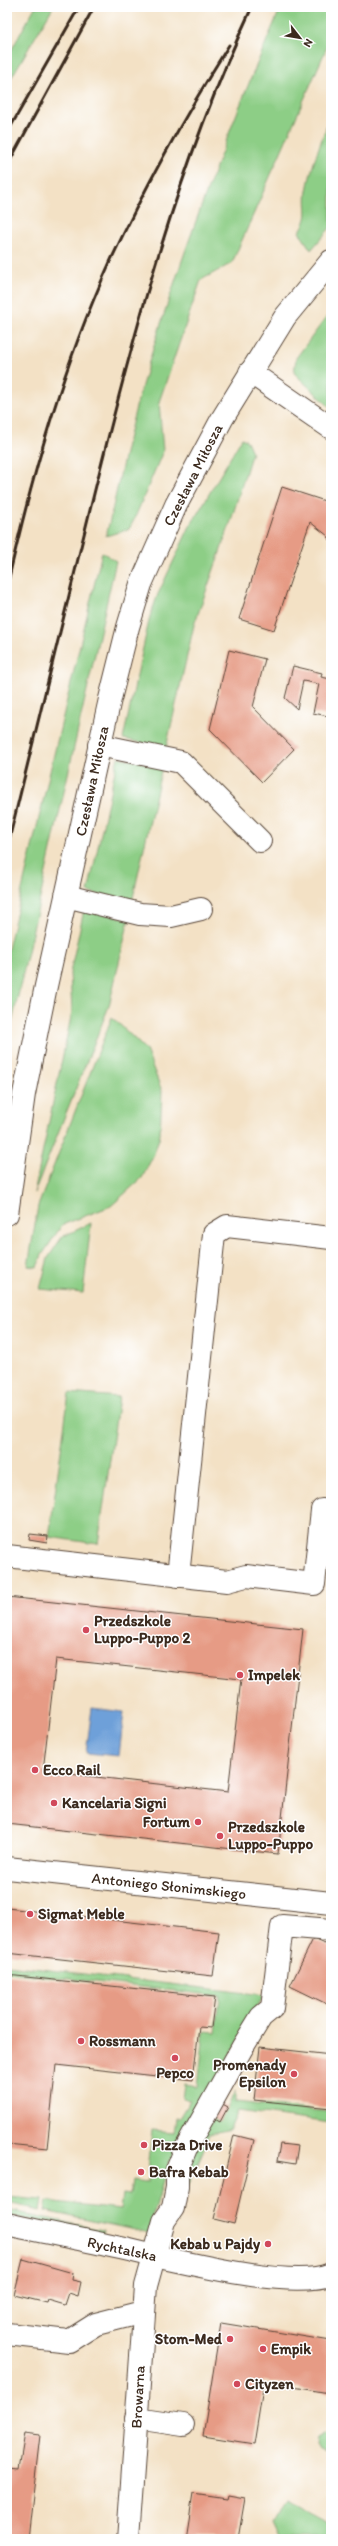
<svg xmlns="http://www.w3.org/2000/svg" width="338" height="2546" viewBox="0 0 338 2546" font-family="Itim,sans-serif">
  <rect width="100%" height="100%" fill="#fff"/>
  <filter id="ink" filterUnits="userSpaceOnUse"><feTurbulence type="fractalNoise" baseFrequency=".025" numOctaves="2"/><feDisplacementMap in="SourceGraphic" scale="8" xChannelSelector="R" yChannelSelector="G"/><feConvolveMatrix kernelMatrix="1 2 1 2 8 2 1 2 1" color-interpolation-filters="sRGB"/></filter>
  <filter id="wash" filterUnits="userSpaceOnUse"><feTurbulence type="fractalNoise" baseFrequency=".012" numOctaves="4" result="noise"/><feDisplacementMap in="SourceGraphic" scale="16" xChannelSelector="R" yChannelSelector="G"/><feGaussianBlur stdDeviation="0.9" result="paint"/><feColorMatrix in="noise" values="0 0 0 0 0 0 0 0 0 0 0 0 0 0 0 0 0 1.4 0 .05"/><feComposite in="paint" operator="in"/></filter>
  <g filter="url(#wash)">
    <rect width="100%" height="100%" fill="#f3e1c5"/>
    <g fill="#8dce86" stroke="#647c52">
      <polygon points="35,7 53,7 7,85 7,58"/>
      <path d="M281,7H331V38L232,263L201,280L159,402L163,451L134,520L129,529L106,536C119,485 128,432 143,382C181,254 228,130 281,7Z"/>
      <path d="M331,115V227L311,250L299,232C312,215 304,209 307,191C311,166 322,139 331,115Z"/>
      <polygon points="331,311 331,408 294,373 296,358"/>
      <polygon points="242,438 247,441 252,452 229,527 194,625 166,748 123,739 150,616 158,594 189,528"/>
      <polygon points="102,552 116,561 7,1045 7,953"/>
      <polygon points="118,757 162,767 132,902 88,892"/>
      <polygon points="84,910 129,919 109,1006 34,1193 72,1012 70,973"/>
      <polygon points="112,1017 146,1050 162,1091 160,1135 154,1154 142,1178 111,1206 62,1225 42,1255 37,1267 28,1266 38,1206"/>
      <polygon points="91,1223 83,1293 40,1289 48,1258 62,1237"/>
      <polygon points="69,1393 119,1397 98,1544 49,1537"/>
      <polygon points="7,1965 264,1995 167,2167 149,2233 45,2211 47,2201 121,2209 123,2194 130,2195 132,2180 147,2182 152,2130 174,2132 176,2118 179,2118 190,2100 183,2099 185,2084 198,2086 204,2032 216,2033 220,1996 7,1972"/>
      <polygon points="235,2091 235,2102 331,2112 331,2123 238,2111 230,2129 210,2134 183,2199 186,2174 210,2117 220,2122"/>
      <polygon points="7,2197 42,2200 40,2210 7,2203"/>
      <polygon points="7,2210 103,2230 101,2235 7,2215"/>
      <polygon points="324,2434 331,2436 331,2454 319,2450 316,2445 317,2438"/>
      <polygon points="284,2502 331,2527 331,2539 279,2539 272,2524"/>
    </g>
    <polygon fill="#6ea0d9" stroke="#54657c" points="92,1708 124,1712 119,1756 86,1753"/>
    <g id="blocks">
      <g fill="#e69b85" fill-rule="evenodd">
        <polygon points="282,487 331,503 331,543 328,536 310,522 274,630 239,619"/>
        <polygon points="229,650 265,659 253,707 294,749 262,782 210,729"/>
        <polygon points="293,666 322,673 321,677 331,679 331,703 328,716 313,713 319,684 303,681 297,709 285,698"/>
        <polygon points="30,1534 48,1536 47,1543 29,1540"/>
        <path d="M7,1597L303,1629L278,1854L7,1824ZM56,1659L241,1679L228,1792L43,1771Z"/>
        <polygon points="7,1908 219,1932 213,1976 7,1953"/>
        <polygon points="313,1939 331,1947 331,2006 290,1986"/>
        <polygon points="7,1975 215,1997 211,2028 199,2027 193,2080 56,2065 47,2148 7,2144"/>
        <polygon points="260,2047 331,2055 331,2108 254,2100"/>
        <polygon points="219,2102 228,2107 220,2122 211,2117"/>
        <polygon points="234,2135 254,2140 234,2224 214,2219"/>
        <polygon points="280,2144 298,2146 295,2164 277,2161"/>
        <polygon points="23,2259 73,2273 72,2280 81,2282 78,2296 69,2293 65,2305 48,2300 47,2303 14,2295"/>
        <polygon points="221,2323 331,2341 331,2390 329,2393 264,2382 254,2444 203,2436"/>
        <polygon points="25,2433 40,2435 28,2539 7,2539 9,2468 19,2469"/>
        <polygon points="193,2494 227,2499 228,2495 245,2498 238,2539 186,2539"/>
      </g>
    </g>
  </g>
  <g filter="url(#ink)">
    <use href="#blocks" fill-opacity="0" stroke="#574537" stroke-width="1"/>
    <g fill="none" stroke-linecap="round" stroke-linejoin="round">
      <defs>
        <g id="minor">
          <polyline points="250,372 331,428"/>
          <polyline points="99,745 181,762 260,841"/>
          <polyline points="66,896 140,914 171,916 201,909"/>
          <polyline points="7,1214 24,1094 46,986 110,699 128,627 141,584 176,505 222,419 285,317 331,261"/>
          <polyline points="7,1556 227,1581 246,1576 314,1584 322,1510"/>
          <polyline points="178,1576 214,1234 227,1226 331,1238"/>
          <polyline points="7,1868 331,1903"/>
          <path d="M7,2224C42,2232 76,2238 111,2246C158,2256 291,2292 331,2274"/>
          <polyline points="7,2334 69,2341 96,2324 143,2312"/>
          <polyline points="136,2418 183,2425"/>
          <polyline points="128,2539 146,2286 164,2221 173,2208 177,2187 177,2170 186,2148 242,2048 261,2017 272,2008 282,1926 331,1930"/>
        </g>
      </defs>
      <use href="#minor" stroke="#574537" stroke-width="24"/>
      <use href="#minor" stroke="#fff" stroke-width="22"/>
      <g stroke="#3b2a1e" stroke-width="3">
        <polyline points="7,133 79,7"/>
        <polyline points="7,166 94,7"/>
        <path d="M7,586C32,476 63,365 110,262C145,187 185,115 229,45"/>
        <path d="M7,848C35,735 63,622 90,510C132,339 177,167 252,7"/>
      </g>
    </g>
  </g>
  <g fill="#d1495b" stroke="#fff" stroke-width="1.5">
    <circle cx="86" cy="1630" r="4"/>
    <circle cx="240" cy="1675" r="4"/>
    <circle cx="35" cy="1770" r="4"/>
    <circle cx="54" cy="1803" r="4"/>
    <circle cx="198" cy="1822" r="4"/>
    <circle cx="220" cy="1836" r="4"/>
    <circle cx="30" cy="1914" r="4"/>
    <circle cx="81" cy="2041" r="4"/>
    <circle cx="175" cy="2058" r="4"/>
    <circle cx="294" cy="2074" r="4"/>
    <circle cx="144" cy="2145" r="4"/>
    <circle cx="141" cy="2172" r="4"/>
    <circle cx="268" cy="2244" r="4"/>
    <circle cx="230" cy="2339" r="4"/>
    <circle cx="263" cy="2349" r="4"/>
    <circle cx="237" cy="2384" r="4"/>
  </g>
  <g text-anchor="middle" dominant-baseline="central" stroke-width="3" stroke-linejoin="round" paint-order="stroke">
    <g font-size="15" fill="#3b2a1e" stroke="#fff">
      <text transform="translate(193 475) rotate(-63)">Czesława Miłosza</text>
      <text transform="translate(92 781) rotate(-78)">Czesława Miłosza</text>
      <text transform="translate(169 1886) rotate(6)">Antoniego Słonimskiego</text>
      <text transform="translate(122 2249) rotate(12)">Rychtalska</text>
      <text transform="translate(138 2397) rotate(-87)">Browarna</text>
    </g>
    <g font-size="15" font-weight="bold" fill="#3b2a1e" stroke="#fff" text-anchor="start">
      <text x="94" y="1621">Przedszkole<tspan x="94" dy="17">Luppo-Puppo 2</tspan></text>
      <text x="248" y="1675">Impelek</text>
      <text x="43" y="1770">Ecco Rail</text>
      <text x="62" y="1803">Kancelaria Signi</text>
      <text x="190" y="1822" text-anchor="end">Fortum</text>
      <text x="228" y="1827">Przedszkole<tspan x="228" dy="17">Luppo-Puppo</tspan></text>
      <text x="38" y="1914">Sigmat Meble</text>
      <text x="89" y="2041">Rossmann</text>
      <text x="286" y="2065" text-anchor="end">Promenady<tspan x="286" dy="17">Epsilon</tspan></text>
      <text x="175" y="2073" text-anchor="middle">Pepco</text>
      <text x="152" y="2145">Pizza Drive</text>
      <text x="149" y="2172">Bafra Kebab</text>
      <text x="260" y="2244" text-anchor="end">Kebab u Pajdy</text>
      <text x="222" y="2339" text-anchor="end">Stom-Med</text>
      <text x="271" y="2349">Empik</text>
      <text x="245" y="2384">Cityzen</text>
    </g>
  </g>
  <rect width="338" height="2546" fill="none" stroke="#fff" stroke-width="24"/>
  <g transform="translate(300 38) rotate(121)" stroke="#ffffff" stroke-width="3" paint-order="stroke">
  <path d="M0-3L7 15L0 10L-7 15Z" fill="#3b2a1e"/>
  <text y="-6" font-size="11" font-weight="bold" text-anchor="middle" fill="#3b2a1e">N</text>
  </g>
</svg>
